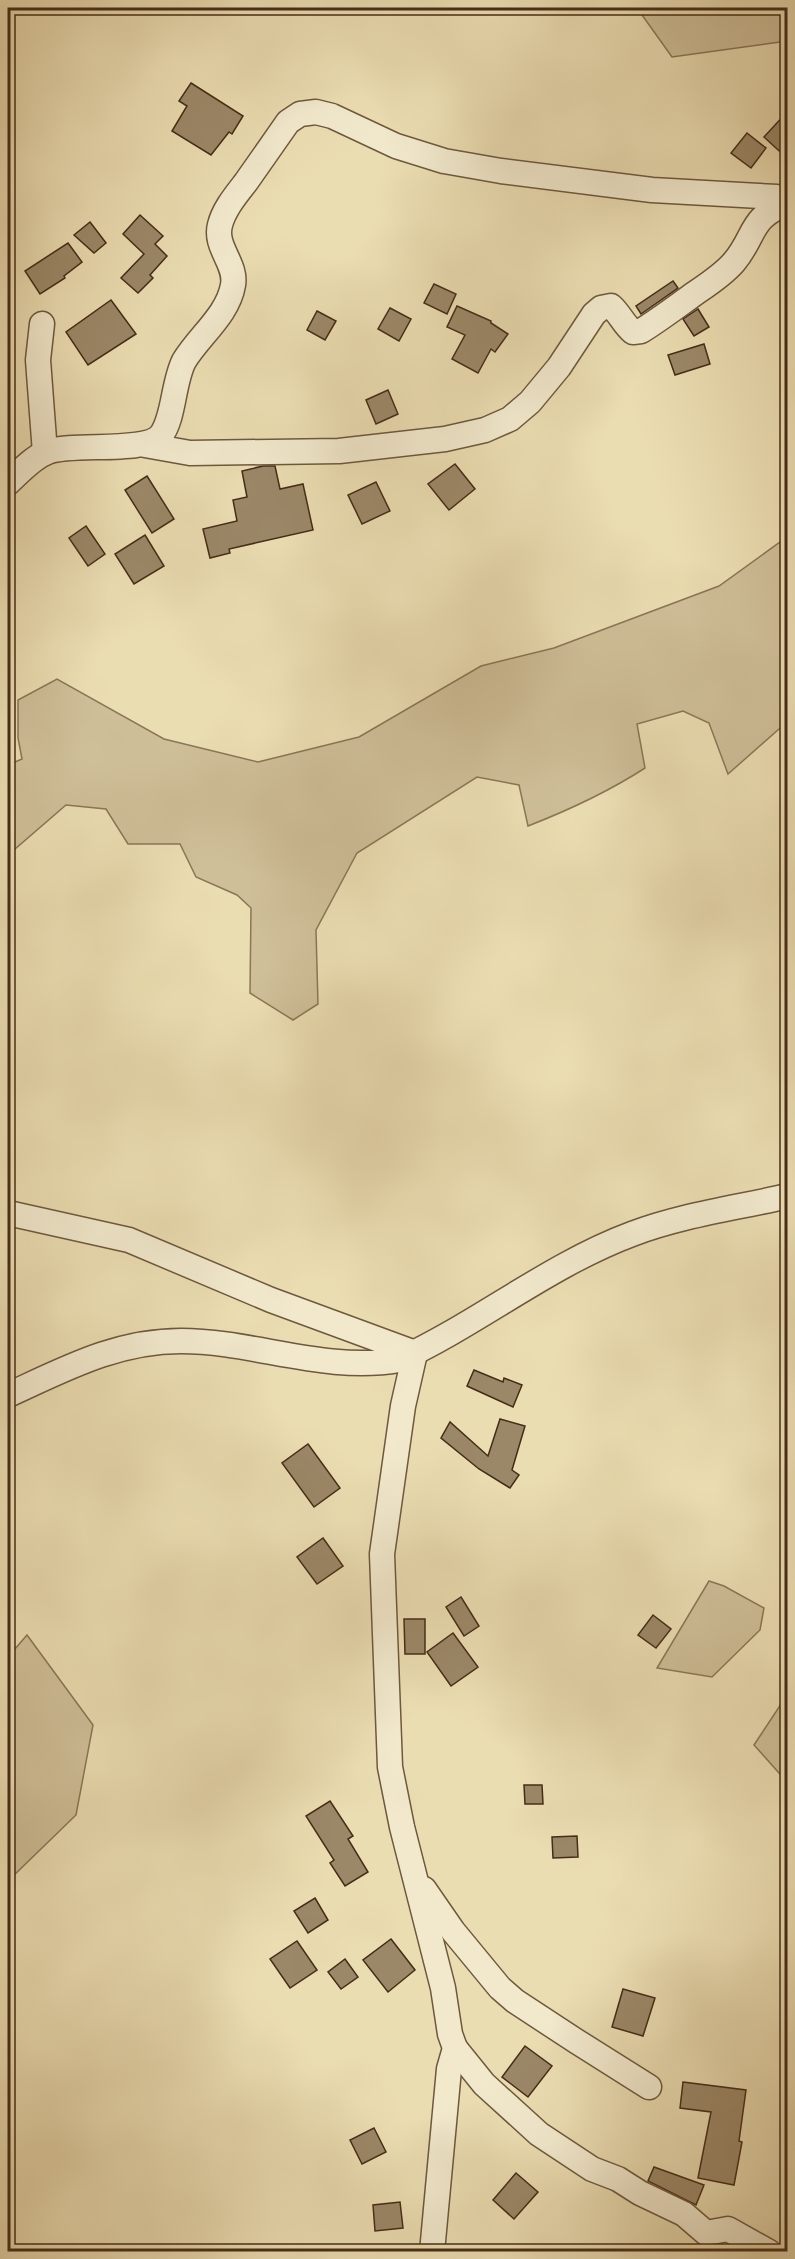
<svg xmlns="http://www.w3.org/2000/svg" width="795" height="2259" viewBox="0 0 795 2259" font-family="'IM FELL Great Primer',serif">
  <rect width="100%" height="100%" fill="#ebddb2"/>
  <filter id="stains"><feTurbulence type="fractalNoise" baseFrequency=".00333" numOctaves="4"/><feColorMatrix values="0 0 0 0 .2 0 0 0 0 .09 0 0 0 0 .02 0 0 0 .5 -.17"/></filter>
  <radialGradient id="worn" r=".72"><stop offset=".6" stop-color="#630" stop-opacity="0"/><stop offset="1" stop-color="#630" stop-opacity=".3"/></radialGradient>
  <g fill="#cfbf98" stroke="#8a7658" stroke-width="1.5">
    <polygon points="637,8 787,8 787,41 672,57"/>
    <path d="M787,537V722L728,774L709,723L683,711L637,724L645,768C608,792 569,810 528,826L519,785L477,777L357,853L316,930L318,1004L293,1020L250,993L251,908L237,895L196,877L180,844H128L106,809L66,805L15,849L8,850V765L22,759L18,738V700L57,679L164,739L258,762L359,737L481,666L554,648L719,586Z"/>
    <polygon points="709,1581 724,1586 764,1608 760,1630 712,1677 657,1668"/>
    <polygon points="27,1635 93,1725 76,1815 8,1881 8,1657"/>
    <polygon points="787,1695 787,1782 754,1745"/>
  </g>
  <g fill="#9b8868" stroke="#452c17" stroke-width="1.5">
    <polygon points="191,83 243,116 232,134 229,132 211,155 172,131 187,106 179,101"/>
    <polygon points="788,111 788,159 764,137"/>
    <polygon points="747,133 766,148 751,168 731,153"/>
    <polygon points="140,215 163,236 155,244 167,256 150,275 153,278 138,293 121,278 144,254 123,234"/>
    <polygon points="90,222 106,243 94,253 74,235"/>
    <polygon points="68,243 82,262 64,276 65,278 40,294 25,271"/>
    <polygon points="673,281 678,288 641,314 636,306"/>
    <polygon points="434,284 456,294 447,314 424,303"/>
    <polygon points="111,300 136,334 88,365 66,332"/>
    <polygon points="457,306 491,321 491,323 508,334 495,352 491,349 478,373 452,359 465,335 447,327"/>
    <polygon points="390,308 411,319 399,341 378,329"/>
    <polygon points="698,309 709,327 694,336 683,319"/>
    <polygon points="317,311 336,321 325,340 307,330"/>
    <polygon points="704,344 710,364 675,375 668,355"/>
    <polygon points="388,390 398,414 376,424 366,400"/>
    <polygon points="455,464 475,489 449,510 428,484"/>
    <polygon points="263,466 275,466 280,489 303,484 313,530 229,549 230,553 210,558 203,529 237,521 233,500 247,497 242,471"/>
    <polygon points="147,476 174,519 152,533 125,490"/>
    <polygon points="376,482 390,511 362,524 348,495"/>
    <polygon points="86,526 105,554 88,566 69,538"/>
    <polygon points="145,535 164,566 134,584 115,554"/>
    <polygon points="474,1370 503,1382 504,1378 522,1385 513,1407 467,1386"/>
    <polygon points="500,1419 525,1426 512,1470 519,1475 510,1488 479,1469 441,1438 450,1422 488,1456"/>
    <polygon points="308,1444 340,1488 314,1507 282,1463"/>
    <polygon points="323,1538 343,1566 317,1584 297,1557"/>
    <polygon points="461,1597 479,1626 464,1636 446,1607"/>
    <polygon points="653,1615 671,1629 656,1648 638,1635"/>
    <polygon points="404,1619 425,1619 425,1654 405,1654"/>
    <polygon points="453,1633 478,1667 451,1686 427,1652"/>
    <polygon points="524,1785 542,1785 543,1804 525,1804"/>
    <polygon points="330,1801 353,1836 348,1839 368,1872 345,1886 330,1863 334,1860 306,1816"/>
    <polygon points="577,1836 578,1857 553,1858 552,1837"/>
    <polygon points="315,1898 328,1920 308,1933 294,1911"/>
    <polygon points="391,1939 415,1970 388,1992 363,1960"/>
    <polygon points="297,1941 317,1970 290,1988 270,1959"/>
    <polygon points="345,1959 358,1977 341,1989 328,1972"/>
    <polygon points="623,1989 655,1998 643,2036 612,2027"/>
    <polygon points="525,2046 552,2066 528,2097 502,2077"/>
    <polygon points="683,2082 746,2090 739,2141 742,2142 734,2185 698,2178 711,2112 680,2108"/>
    <polygon points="374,2128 386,2152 362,2164 350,2140"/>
    <polygon points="654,2167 704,2185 696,2205 648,2181"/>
    <polygon points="516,2173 538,2192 514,2219 493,2200"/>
    <polygon points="400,2202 403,2228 375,2231 373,2205"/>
  </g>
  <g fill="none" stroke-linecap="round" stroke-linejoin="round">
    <defs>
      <g id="minor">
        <polyline points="42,324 38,360 45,453"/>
        <path d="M145,445L190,453L339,451L445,439L485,430L510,419L530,402L559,367L594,314L601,308L611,306C620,314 624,325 633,332L641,331C659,320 676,307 694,294C707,285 723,275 734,262C756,236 749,217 788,203"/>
        <path d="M8,483C19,473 32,458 47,452C73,442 146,454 161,435C174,419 173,382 184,361C199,336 228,315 233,285C237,264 214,247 220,225C224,209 236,195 246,182C260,162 274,142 288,122L300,114L316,112L332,116L396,146L444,161L501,171L652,190L777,197L788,200"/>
        <polyline points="8,1213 129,1240 271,1300 415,1353 403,1406 382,1554 390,1767 402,1827 443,1988 450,2034 455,2048 449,2069 432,2252"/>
        <path d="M8,1395C65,1369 116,1341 181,1341C253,1341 326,1373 399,1360C479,1323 549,1265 632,1234C682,1215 736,1208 788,1196"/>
        <polyline points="424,1889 453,1931 500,1988 515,2001 576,2041 649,2087"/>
        <polyline points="455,2048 484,2084 539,2134 592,2169 618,2179 640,2193 684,2214 706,2233 728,2229 769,2252"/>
      </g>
    </defs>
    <use href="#minor" stroke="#6e583e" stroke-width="27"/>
    <use href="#minor" stroke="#f2e9cd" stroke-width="24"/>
  </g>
  <rect width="795" height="2259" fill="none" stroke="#ebddb2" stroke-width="30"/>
  <rect x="9" y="9" width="777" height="2241" fill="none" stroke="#452c17" stroke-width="3"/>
  <rect x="15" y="15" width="765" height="2229" fill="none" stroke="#452c17" stroke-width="1.5"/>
  <rect width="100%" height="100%" filter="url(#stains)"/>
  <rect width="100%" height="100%" fill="url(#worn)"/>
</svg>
